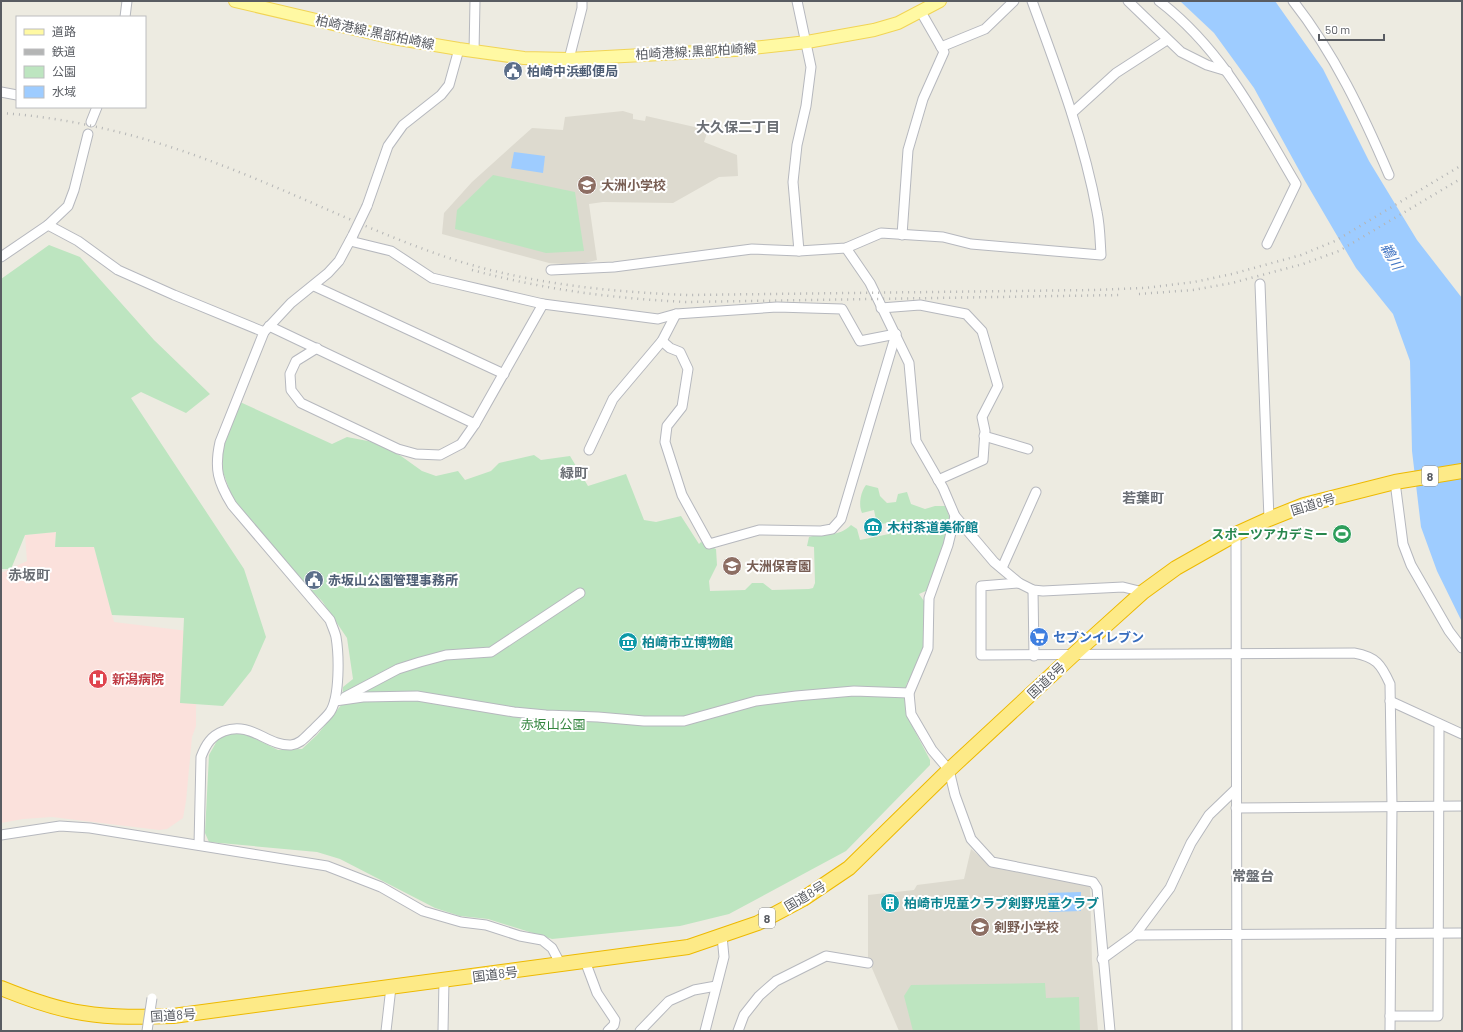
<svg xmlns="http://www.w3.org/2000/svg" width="1463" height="1032" viewBox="0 0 1463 1032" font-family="Barlow,'Noto Sans JP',sans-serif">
  <rect width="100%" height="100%" fill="#edebe1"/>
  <g fill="#dddacf">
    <polygon points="623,111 633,114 633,119 645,121 646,116 708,130 704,142 737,155 738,176 719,177 673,203 603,202 589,204 597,260 576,265 549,263 442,234 444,213 472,182 532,128 563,130 565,117"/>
    <polygon points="971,849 987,863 1000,869 1090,885 1092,961 1098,1031 899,1031 868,959 868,895 914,890 917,885 964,879"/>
  </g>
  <polygon fill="#fbe1dc" points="56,532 55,547 94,547 114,622 196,632 196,726 192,737 186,801 183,818 167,829 159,830 52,817 23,819 1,823 1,573 27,561 25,535"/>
  <g fill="#bde5c0">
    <polygon points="493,175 575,192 584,251 546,253 455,229 457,210"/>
    <polygon points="49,245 80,257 154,340 210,394 186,413 141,392 131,398 244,569 266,637 251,671 223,706 180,703 184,618 112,615 94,547 55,547 56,532 25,535 11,569 1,569 1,279"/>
    <path d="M240,402L332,444L347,437L373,442L401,456L422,471L436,476L458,471L465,480L491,471L499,463L534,455L541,460L570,456L588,486L626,474L644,520L656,522L681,516L699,544L701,542L716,549L717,565L709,581L710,591L745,590L752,583H763L772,590L809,589L813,588L815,583L814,547L807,546L809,537C825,532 838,538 851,525L857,529L860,540L889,534L887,523L877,525L874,510L862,513C858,505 861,491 866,485L878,488L880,496L887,503L896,502L898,494L907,492L911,504L925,509L935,506H946L950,520V535L928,590L919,594L924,601L926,638L917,674L907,683L906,686L907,716L930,760V765L846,851L729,914L680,926L552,939L488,919L460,916L435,908L340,859L317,852L209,842L205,833L209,755L218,739L229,734L244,733L278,750L302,749L317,735L342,704L343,687L353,679L347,638L322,601L292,572L246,517L231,494L223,472L222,452L227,431Z"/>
    <polygon points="1045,983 1046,998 1079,997 1080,1031 913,1031 904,996 911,985"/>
  </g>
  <g fill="#9eccff">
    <polygon points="1180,1 1275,1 1323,69 1369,161 1417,240 1462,298 1462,622 1437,571 1421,527 1412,451 1410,361 1393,314 1356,268 1305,181 1254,88 1214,33"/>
    <polygon points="514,152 545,156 543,173 511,168"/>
    <polygon points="1081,892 1081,911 1049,912 1048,893"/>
  </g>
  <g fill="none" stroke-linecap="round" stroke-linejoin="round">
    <defs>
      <g id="minor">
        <polyline points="797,1 811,67 806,106 797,145 793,182 799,251"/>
        <polyline points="1128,1 1181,52 1207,65 1227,71"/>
        <path d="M1159,1C1222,49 1257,118 1296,184L1267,244"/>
        <path d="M1293,1C1334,53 1363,114 1389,175"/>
        <polyline points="125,17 127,1"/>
        <polyline points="941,47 985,29 1014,1"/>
        <polyline points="474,52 475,1"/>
        <polyline points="569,59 582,8 582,1"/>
        <polyline points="1,92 17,95"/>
        <polyline points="1072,113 1116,73 1167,40"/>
        <polyline points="91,122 97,107"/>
        <polyline points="367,206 388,146 403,125 441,95 449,85 459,49"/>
        <polyline points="48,225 68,206 74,190 88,134"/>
        <polyline points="902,235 908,150 923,99 944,52 921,12"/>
        <polyline points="350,241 391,251 432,278 543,304"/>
        <polyline points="846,248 870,283 909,363 916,441 943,488 955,516 994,562 1019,583 1033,590 1043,591 1123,587 1143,592"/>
        <polyline points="1,257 48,225 78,241 118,270 174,295 264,332"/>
        <path d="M551,270L614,267L752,249L799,251L846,248L881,233L943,237L971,244L1101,255C1100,240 1100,226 1097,212C1084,140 1057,69 1032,1"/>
        <polyline points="1260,284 1269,519"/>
        <polyline points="314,286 504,374"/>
        <polyline points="881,308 920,305 966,314 982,331 998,386 982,417 985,431 983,460 938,480"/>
        <polyline points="269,326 475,424"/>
        <polyline points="662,341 670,348 680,352 688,369 682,407 667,426 665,442 682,495 709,544 759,530 821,531 832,529 841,519 896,334"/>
        <polyline points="317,348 296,361 290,374 291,390 301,403 398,449 416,454 440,455 461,444 475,424 543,304 658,319 676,314 777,307 842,309 860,341 896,334"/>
        <polyline points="984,436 1028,449"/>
        <polyline points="589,450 613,399 662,341 676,314"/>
        <polyline points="1395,482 1403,544 1411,565 1449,631 1462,648"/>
        <polyline points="955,516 948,545 929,598 928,648 909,693 911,714 932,750 949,770 955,795 971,839 992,862 1093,882 1097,888 1110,1031"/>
        <polyline points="1236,534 1237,1031"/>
        <polyline points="1002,568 1036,492"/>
        <path d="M1019,583L981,586V655L1354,653C1376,657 1381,664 1390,684L1392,806L1390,1031"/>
        <polyline points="1033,590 1034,656"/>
        <polyline points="345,697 398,669 420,662 446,655 491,652 580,593"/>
        <polyline points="335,701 363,697 417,696 514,712 546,715 598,717 644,721 684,721 756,701 796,696 854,691 909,693"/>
        <polyline points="1390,701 1462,734"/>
        <polyline points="1236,808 1462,806"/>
        <polyline points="1,835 60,826 90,828 327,866 381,887 423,911 461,922 486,925 520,936 542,940 552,948 561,965"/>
        <path d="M199,845L201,757C206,744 211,736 224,731C251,721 267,746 291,745C301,744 306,736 313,730C318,724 325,719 330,712C340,697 339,655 336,637C335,632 332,626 330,620L232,505C218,482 214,469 220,442L264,332L291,303L328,273L339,261L353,235"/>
        <polyline points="1135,935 1462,933"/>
        <polyline points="1102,959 1135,935 1170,888 1191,843 1209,815 1236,789"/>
        <polyline points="585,961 597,993 615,1020 614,1025 608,1031"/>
        <polyline points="1390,1016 1438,1016 1439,724"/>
        <polyline points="386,1031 391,987"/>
        <polyline points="443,1031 444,980"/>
        <polyline points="640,1031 669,1001 694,990 716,986"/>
        <polyline points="705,1031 724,957 722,936"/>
        <polyline points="738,1031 744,1015 759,996 776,981 826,956 868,963"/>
      </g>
      <polyline id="major" points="235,1 393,38 459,49 524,58 569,59 735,50 807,42 874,30 898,23 940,1"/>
      <path id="highway" d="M1,988C28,999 55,1009 83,1013C113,1018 143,1017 173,1016L688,947L758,923L803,899L849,868L949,770L1072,656L1143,592L1176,568L1236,534L1269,519L1304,505L1395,482L1462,471"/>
    </defs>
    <use href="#minor" stroke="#b6b8be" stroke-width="11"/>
    <use href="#major" stroke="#f1d455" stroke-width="14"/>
    <use href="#highway" stroke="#edb900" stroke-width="16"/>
    <use href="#minor" stroke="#fff" stroke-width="9"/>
    <use href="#major" stroke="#fff9a3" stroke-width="12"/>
    <use href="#highway" stroke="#fdea87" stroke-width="14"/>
    <g stroke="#b4b5b5" stroke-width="2.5" stroke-dasharray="1 5" stroke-linecap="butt">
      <path d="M1,113C76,118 152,138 221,165C300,195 375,234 455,260C531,284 610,292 689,295L1094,290L1145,288L1194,282L1232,274L1301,255L1335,241L1462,165"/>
      <path d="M472,270C546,290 610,298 686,302L1121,295"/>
      <polyline points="1139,294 1193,290 1232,283 1303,264 1339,251 1462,178"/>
    </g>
    <defs>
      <g id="minor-bridge">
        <polyline points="353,235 367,206"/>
        <polyline points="147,1031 152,998"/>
      </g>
    </defs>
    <use href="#minor-bridge" stroke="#b6b8be" stroke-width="11" stroke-linecap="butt"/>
    <use href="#minor-bridge" stroke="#fff" stroke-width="9"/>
  </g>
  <defs>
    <symbol id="civic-disc" viewBox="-11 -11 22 22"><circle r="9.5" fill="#5c6f8a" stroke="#fff"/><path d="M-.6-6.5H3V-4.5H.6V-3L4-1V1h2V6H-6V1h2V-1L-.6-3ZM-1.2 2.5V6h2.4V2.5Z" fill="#fff"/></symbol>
    <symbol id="school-disc" viewBox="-11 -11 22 22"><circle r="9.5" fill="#8d6e63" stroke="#fff"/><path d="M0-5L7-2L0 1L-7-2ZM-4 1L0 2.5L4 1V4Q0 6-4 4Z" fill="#fff"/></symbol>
    <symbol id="museum-disc" viewBox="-11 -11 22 22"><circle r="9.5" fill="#0f9aa8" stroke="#fff"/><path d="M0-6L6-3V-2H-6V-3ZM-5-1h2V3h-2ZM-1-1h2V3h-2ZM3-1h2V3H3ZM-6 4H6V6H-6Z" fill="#fff"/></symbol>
    <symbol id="stadium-disc" viewBox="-11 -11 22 22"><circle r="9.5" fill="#2e9e5b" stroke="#fff"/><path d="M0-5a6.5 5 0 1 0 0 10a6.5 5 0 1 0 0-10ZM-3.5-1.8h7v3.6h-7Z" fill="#fff"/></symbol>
    <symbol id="supermarket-disc" viewBox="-11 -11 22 22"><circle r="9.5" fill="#3f7fe0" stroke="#fff"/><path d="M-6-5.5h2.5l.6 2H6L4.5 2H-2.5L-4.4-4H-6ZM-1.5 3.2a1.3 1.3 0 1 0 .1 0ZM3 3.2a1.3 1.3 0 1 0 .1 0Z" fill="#fff"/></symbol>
    <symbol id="hospital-disc" viewBox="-11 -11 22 22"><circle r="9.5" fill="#e0444e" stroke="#fff"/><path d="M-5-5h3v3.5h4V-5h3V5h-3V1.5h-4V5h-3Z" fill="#fff"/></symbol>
    <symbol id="building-disc" viewBox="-11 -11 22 22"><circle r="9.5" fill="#0f9aa8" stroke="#fff"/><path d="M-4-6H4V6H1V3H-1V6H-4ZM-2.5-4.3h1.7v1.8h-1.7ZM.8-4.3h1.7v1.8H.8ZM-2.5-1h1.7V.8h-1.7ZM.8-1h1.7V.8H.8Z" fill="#fff"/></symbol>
  </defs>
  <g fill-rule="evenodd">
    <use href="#civic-disc" x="502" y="60" width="22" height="22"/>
    <use href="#school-disc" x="576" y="174" width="22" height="22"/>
    <use href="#museum-disc" x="862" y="516" width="22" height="22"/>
    <use href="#stadium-disc" x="1331" y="523" width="22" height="22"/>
    <use href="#school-disc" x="721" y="555" width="22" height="22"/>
    <use href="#civic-disc" x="303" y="569" width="22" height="22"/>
    <use href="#supermarket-disc" x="1028" y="626" width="22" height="22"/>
    <use href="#museum-disc" x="617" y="631" width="22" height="22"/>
    <use href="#hospital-disc" x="87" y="668" width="22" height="22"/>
    <use href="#building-disc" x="879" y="892" width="22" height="22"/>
    <use href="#school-disc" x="969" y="916" width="22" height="22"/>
  </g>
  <g text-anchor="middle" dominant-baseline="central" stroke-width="4" stroke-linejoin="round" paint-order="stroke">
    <g fill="#fff" stroke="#8b8d91" stroke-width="1">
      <rect x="1422" y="466" width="16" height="20" rx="3"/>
      <rect x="759" y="908" width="16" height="20" rx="3"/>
    </g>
    <g font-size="12" font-weight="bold" fill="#595c62">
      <text x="1430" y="476">8</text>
      <text x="767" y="918">8</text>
    </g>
    <g font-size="13" fill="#595c62" stroke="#fff">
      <text transform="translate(375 32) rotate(12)">柏崎港線;黒部柏崎線</text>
      <text transform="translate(696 51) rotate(-3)">柏崎港線;黒部柏崎線</text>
      <text transform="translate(1313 504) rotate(-17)">国道8号</text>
      <text transform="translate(1046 680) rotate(-43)">国道8号</text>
      <text transform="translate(805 896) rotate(-31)">国道8号</text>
      <text transform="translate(495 974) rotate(-7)">国道8号</text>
      <text transform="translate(173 1015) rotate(-4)">国道8号</text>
    </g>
    <g font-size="13" font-weight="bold" fill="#4e5e75" stroke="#fff" text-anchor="start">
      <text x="527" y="71">柏崎中浜郵便局</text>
      <text x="328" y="580">赤坂山公園管理事務所</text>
    </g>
    <g font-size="13" font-weight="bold" fill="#785e54" stroke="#fff" text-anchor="start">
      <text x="601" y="185">大洲小学校</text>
      <text x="746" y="566">大洲保育園</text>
      <text x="994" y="927">剣野小学校</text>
    </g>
    <g font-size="13" font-weight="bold" fill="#0d838f" stroke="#fff" text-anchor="start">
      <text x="887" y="527">木村茶道美術館</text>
      <text x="642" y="642">柏崎市立博物館</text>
      <text x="904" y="903">柏崎市児童クラブ剣野児童クラブ</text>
    </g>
    <g font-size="13" font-weight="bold" fill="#27864d" stroke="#fff" text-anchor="end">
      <text x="1328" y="534">スポーツアカデミー</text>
    </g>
    <g font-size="13" font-weight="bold" fill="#366cbe" stroke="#fff" text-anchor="start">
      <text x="1053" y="637">セブンイレブン</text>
    </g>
    <g font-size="13" font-weight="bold" fill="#be3a42" stroke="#fff" text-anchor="start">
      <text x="112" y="679">新潟病院</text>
    </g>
    <g font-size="13" fill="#358640" stroke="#fff">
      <text x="553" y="724">赤坂山公園</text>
    </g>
    <g font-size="14" font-weight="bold" fill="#6a6e74" stroke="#fff">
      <text x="738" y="126">大久保二丁目</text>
      <text x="574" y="472">緑町</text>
      <text x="1143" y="497">若葉町</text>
      <text x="29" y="574">赤坂町</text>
      <text x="1253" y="875">常盤台</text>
    </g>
    <g font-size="14" font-style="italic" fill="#4174c2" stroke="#fff">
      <text transform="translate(1392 256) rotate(60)">鵜川</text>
    </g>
  </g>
  <rect width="1463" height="1032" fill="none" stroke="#595c62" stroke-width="4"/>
  <rect x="16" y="16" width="130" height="92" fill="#ffffff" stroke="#bdbec0"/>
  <rect x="24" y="29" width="20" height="6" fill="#fff9a3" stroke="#bdbec0"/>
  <text x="52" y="36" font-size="12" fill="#595c62">道路</text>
  <rect x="24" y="49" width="20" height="6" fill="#b4b5b5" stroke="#bdbec0"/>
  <text x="52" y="56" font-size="12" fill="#595c62">鉄道</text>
  <rect x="24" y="66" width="20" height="12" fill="#bde5c0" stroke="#bdbec0"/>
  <text x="52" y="76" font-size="12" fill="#595c62">公園</text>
  <rect x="24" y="86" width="20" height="12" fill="#9eccff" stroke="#bdbec0"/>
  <text x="52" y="96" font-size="12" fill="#595c62">水域</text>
  <path d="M1319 34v6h65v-6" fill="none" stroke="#595c62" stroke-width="2"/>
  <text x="1325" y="34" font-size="12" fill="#595c62" stroke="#ffffff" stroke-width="3" paint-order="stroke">50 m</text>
</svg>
